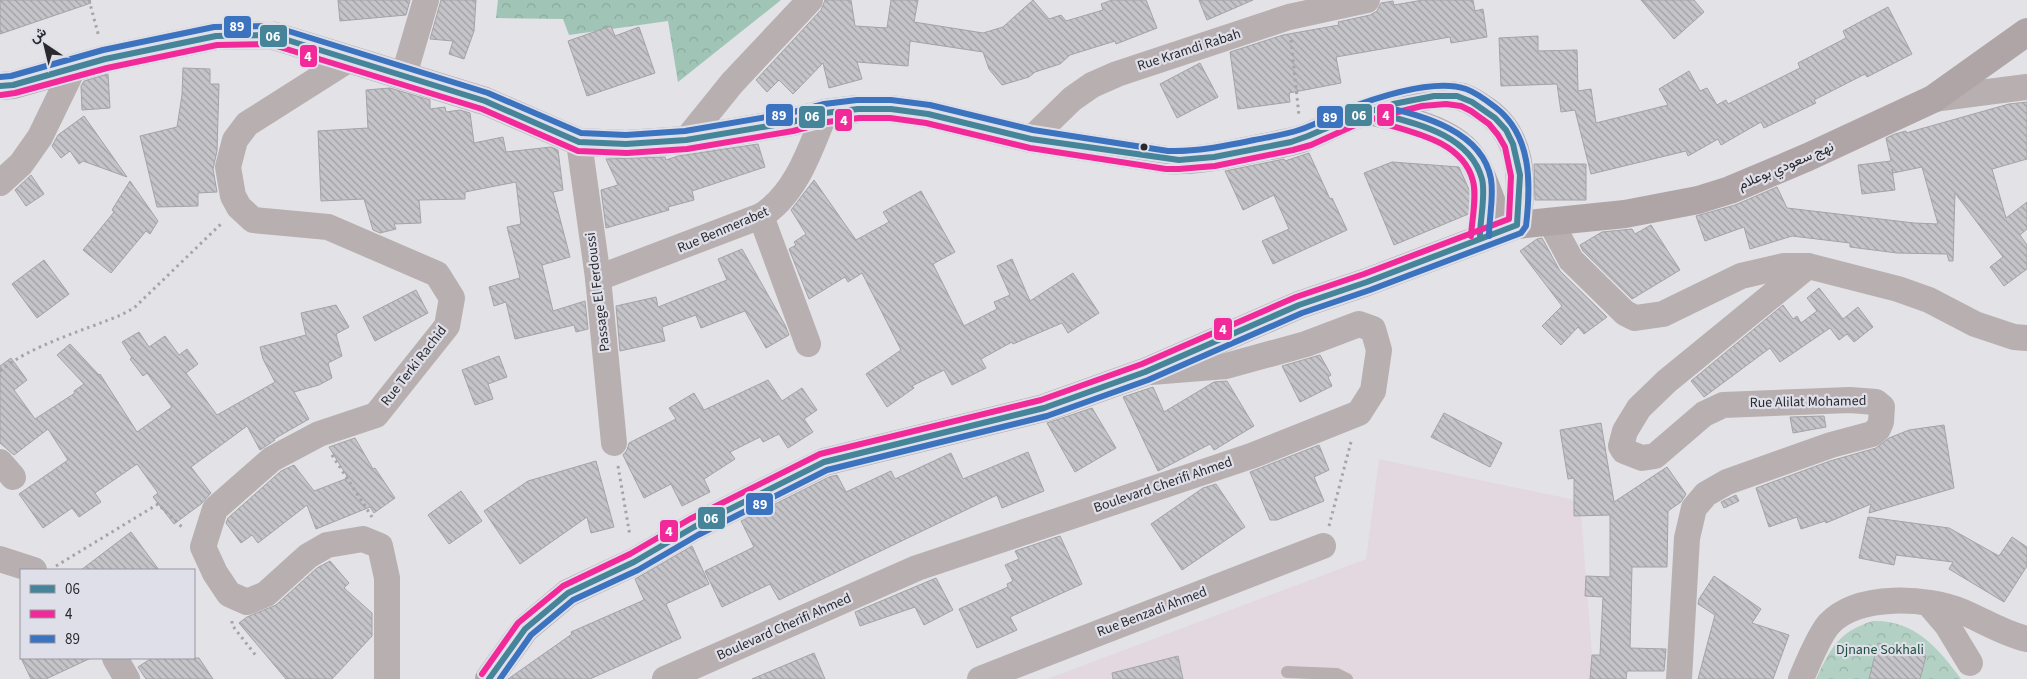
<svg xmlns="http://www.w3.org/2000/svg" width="2027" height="679" viewBox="0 0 2027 679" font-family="'Source Sans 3',Vazirmatn,sans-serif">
  <defs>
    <pattern id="forest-crowns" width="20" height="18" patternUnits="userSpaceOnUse" patternTransform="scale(1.25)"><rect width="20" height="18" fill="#a0c5b6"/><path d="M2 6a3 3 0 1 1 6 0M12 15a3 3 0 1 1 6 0" fill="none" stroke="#8aa99d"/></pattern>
    <pattern id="park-crowns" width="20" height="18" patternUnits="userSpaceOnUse" patternTransform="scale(1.25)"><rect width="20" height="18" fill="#b2d0c3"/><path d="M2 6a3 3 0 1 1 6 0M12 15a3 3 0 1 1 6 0" fill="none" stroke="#99b3a8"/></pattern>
    <pattern id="building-back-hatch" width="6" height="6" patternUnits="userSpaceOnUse" patternTransform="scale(1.25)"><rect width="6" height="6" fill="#c4c4c9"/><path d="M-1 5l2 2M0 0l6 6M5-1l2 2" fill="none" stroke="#9f9fa4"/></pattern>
  </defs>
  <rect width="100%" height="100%" fill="#e2e2e7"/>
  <polygon fill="#e4d8e0" points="1379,459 1580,501 1594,679 1047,679 1366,559"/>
  <polygon fill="url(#forest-crowns)" points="498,0 781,0 678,82 668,21 569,35 563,19 496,18"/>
  <path fill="url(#park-crowns)" d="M1873,621C1915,620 1938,648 1961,679H1816C1831,648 1838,632 1873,621Z"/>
  <g fill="url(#building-back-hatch)" stroke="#a4a4a8">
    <polygon points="0,0 90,0 91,3 0,34"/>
    <polygon points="338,0 410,0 406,15 340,21"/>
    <polygon points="441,0 476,0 474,31 464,59 449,54 453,41 430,39"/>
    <polygon points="825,0 851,0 855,26 887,28 891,0 918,0 914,22 983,33 1003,27 1033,0 1049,19 1061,15 1066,21 1103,10 1101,4 1112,0 1146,0 1157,28 1116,44 1115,41 1070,55 1060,64 1035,72 1029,77 1002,85 989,69 983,52 910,41 908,66 857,62 862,79 829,88 823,63 793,94 779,80 767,92 756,80 821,10"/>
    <polygon points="1199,0 1253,0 1207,20"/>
    <polygon points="1423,0 1473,0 1475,11 1483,9 1487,37 1451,43 1450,37 1336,57 1341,83 1289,93 1290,102 1238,109 1230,52 1283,35 1339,25 1338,22 1370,15 1377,11 1381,3 1393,1 1394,5"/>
    <polygon points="1641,0 1694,0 1704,12 1674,39"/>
    <polygon points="1888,7 1912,54 1867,77 1865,74 1814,100 1816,103 1764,128 1761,122 1721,145 1718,139 1688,156 1686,151 1591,174 1575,110 1561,112 1557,84 1501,86 1499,38 1538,36 1538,51 1577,50 1578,91 1591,89 1596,123 1668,105 1659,89 1689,71 1700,91 1707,88 1717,105 1726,100 1728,104 1800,68 1798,63 1846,38 1843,31"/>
    <polygon points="611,26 615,36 639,27 655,73 587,96 568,41"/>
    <polygon points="1200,63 1218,97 1177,118 1160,84"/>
    <polygon points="183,68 210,69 210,84 219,84 217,151 213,169 217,192 198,193 198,206 157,207 140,136 177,127 182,95"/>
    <polygon points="108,74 110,108 82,110 81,86 84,81"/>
    <polygon points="390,88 430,100 430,109 445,107 446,112 460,110 470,113 474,143 503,137 506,152 551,147 558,150 563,190 553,192 570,257 542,265 553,311 585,301 588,329 576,332 574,325 515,339 506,302 494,306 489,287 520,278 507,227 521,224 516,182 465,192 465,199 419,200 421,223 394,224 396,229 380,233 373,230 364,199 321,201 318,131 368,128 366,90"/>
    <polygon points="2027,102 2027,159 1992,169 2006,218 2027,202 2027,229 2020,235 2027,245 2027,269 2004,286 1990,267 2003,257 1955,193 1953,261 1949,261 1947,254 1897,253 1850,247 1850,243 1792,236 1750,249 1744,227 1705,241 1696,216 1735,205 1777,187 1787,208 1914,223 1938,224 1922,167 1893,173 1892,169 1895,190 1862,194 1858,165 1891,161 1886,138 1895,134 1906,131 1906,133 2009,104"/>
    <polygon points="84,116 127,177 83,161 79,164 70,151 61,158 52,146 58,135"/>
    <polygon points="758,144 765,167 692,191 694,200 668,207 669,210 606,228 601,190 618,185 606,159 665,157 666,160 678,156"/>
    <polygon points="1309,153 1330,199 1332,198 1347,230 1273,264 1262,241 1289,229 1274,195 1243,210 1225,171 1284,159 1285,161"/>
    <polygon points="1392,162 1459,167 1478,210 1394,245 1364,173"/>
    <polygon points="1534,164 1586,164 1586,200 1535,200"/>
    <polygon points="31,175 44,194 26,206 15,190"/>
    <polygon points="814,180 856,240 889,222 883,212 921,191 955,252 933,264 964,326 997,309 994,302 1010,295 997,266 1012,259 1030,301 1073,273 1099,313 1068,333 1062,323 1013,344 1012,342 981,359 986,368 952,385 944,370 912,386 914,388 887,407 866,374 901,350 862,273 848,282 845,277 809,299 789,249 796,245 794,242 806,234 791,210"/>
    <polygon points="130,181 158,221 150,234 146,231 111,273 83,250 114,212 112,210"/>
    <polygon points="1651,225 1680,270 1632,299 1583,251 1580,245 1602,232 1632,229 1635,234"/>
    <polygon points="1542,238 1560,271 1607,317 1584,334 1578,327 1561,345 1542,326 1562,306 1520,251 1537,239"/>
    <polygon points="742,249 785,325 789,335 766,348 745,311 701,328 696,315 662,327 665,341 620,351 616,306 656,297 658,307 727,280 718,259"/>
    <polygon points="44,260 69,294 37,318 12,284"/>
    <polygon points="1819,288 1843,319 1858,307 1873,327 1854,342 1847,334 1839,340 1830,328 1780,362 1770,348 1704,397 1691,381 1783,305 1793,319 1797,316 1801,323 1817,311 1807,298"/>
    <polygon points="416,290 428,313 375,341 363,317"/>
    <polygon points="336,305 349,327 336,334 342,356 328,363 332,378 319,385 294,392 309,419 274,439 275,440 260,450 247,426 191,467 211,493 201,504 174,524 153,497 158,493 137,464 95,493 101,502 79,517 72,508 43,528 19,494 68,460 48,429 14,455 0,443 0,366 11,358 27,380 14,390 35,419 75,393 74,391 84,384 57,355 70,344 99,375 100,374 137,432 172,407 147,373 143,376 130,359 132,358 122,342 139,332 149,347 165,336 179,355 187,349 198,364 186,373 217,415 275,382 263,359 260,347 306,335 301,313"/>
    <polygon points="1320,355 1331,375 1328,377 1332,386 1300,402 1282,366"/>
    <polygon points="499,356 507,377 488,384 493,399 475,405 462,370"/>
    <polygon points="768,380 782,401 802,388 817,410 804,419 813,432 788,448 779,434 763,442 760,437 730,452 735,459 704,479 710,492 682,506 671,484 644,498 623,455 627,450 629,443 676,419 669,408 694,393 704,410"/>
    <polygon points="1227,381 1254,426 1214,450 1210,444 1158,471 1123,397 1153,387 1164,412 1214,382"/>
    <polygon points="1092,408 1116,448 1075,472 1047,423"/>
    <polygon points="1444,413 1502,443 1490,467 1431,437"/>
    <polygon points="1824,416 1826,427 1793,433 1790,417"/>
    <polygon points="1601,423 1614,502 1667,467 1686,494 1681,502 1668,511 1667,567 1632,567 1630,648 1666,649 1664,671 1627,671 1626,679 1590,679 1592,655 1600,655 1603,597 1585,596 1586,576 1610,577 1610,515 1574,516 1574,478 1568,479 1560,430"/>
    <polygon points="1944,425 1954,488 1869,513 1871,504 1826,523 1825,521 1801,529 1797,517 1769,527 1756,488 1830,461 1876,448 1889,438 1909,430"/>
    <polygon points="355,438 373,469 375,468 395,498 374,513 370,507 316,529 307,505 258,543 252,535 241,543 226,523 228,518 281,471 294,465 314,491 348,478 329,447"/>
    <polygon points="1319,445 1329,470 1314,477 1324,501 1277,520 1270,520 1250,472"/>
    <polygon points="1028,452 1044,491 1002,508 997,495 779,600 770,584 722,607 705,571 754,547 741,521 829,477 837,475 846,492 891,471 895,479 951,453 963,479"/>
    <polygon points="596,461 614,527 591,533 587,517 520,564 484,511 528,481"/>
    <polygon points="1216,484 1245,527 1182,570 1151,524 1203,488"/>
    <polygon points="461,491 482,521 449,544 428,515"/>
    <polygon points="1736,495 1739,501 1724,508 1721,502"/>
    <polygon points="1868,517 1949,528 1999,556 2012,537 2027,547 2027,566 2004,602 1949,569 1953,562 1896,555 1894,565 1859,558"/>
    <polygon points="131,532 159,570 81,570"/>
    <polygon points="1060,536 1082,584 1010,617 1017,630 977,648 959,609 1008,587 1007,584 1013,581 1005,565 1019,559 1015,551"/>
    <polygon points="692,546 709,584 666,604 681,638 590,679 508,679 572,634 571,632 644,600 635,579"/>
    <polygon points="330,561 349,583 344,588 372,613 372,636 332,679 286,679 239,623 247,617 276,605 317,568"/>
    <polygon points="1714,576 1761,609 1752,623 1789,635 1773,679 1698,679 1715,615 1698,604 1699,599"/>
    <polygon points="936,578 953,610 924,625 915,607 860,626 855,612"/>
    <polygon points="1878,643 1926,656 1920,679 1869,679"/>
    <polygon points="814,653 825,679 752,679"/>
    <polygon points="1178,656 1183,679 1113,679 1112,673"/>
    <polygon points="21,658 91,658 46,679 31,679"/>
    <polygon points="152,658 199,658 213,679 146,679 138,667"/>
  </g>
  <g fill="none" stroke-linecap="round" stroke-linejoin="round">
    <g stroke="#a9a3a5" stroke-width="3" stroke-dasharray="2.5 4" stroke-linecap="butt">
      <polyline points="89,0 99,37"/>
      <polyline points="1291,40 1299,116"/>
      <path d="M0,371C29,346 85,330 121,315L134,308L222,223"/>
      <polyline points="332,455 372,517"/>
      <polyline points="618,466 630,536"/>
      <polyline points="1329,526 1351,442"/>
      <polyline points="56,566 158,504 184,529"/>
      <polyline points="232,621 232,625 257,657"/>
    </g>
    <polyline stroke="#b8afb0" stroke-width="12" points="1287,672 1337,674 1347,679"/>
    <g stroke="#b8afb0" stroke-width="26">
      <polyline points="348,60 247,124 235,140 228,167 233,196 239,207 253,220 328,227 437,274 452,298 447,326 376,415 319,434 272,459 215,509 203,547 215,573 229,594 247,602 266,594 308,556 327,545 363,539 380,546 387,578 387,679"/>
      <polyline points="404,75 426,0"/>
      <polyline points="1933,99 2027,87"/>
      <polyline points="1031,139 1072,99 1092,85 1117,74 1289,17 1367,0"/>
      <polyline points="686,140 732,83 810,0"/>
      <polyline points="579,142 598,278 614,443"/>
      <polyline points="0,183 21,164 40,137 73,69"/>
      <polyline points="761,216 808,344"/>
      <polyline points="1550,221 1571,260 1625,313 1635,318 1663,314 1741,276 1784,266 1808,266 1898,289 1929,300 1975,324 2014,337 2027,338"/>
      <path d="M598,278L761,216C796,194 810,150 825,113"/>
      <polyline points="0,462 13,477"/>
      <polyline points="0,559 34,570"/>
      <polyline points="1929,604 1947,625 1970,663"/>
      <polyline points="115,658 127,679"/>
      <polyline points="665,679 917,568 1251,456 1359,413 1373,391 1379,350 1373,329 1359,324 1306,344 1226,366 1151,372"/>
      <polyline points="980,679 1323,546"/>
      <polyline points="1679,679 1687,538 1694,508 1706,494 1727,482 1831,445 1872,434 1878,429 1881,422 1882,407 1876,402 1850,400 1723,405 1704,414 1655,456 1642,458 1624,451 1621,446 1625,431 1639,408 1667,381 1808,266"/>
      <path d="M1801,679C1807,665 1819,635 1829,624C1858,593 1927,597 1963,612C1984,621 2005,634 2027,639"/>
    </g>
    <polyline stroke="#b0a5a6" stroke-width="28" points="1517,225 1625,214 1698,200 1730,190 1808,157 1933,99 2027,32"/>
    <g stroke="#b2a8aa" stroke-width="28">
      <path d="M0,86L13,85L105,59L216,36L271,35L485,101L579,142L626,144L686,140L792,122L825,113L858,109H891L928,114L1031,139L1167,160C1199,162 1229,154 1260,148C1274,145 1288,143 1301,139C1320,133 1338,121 1357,115C1381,107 1432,91 1457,96C1466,97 1473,102 1481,107C1524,133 1523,181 1517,225L1367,282L1299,305L1145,372L1044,408L824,462L694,527L634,562L568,593L525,629L489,679"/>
      <path d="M1370,111C1403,120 1453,128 1473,159C1484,176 1494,210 1502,230"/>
    </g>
    <defs>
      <g id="bus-1">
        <polyline points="0,86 13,85 105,59 216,36 271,35 485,101 579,142 626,144 686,140 792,122 825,113 858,109 891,109 928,114 1031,139 1179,160 1214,157 1291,142 1308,136 1350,118 1393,104 1434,96 1457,96 1472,102 1495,118 1506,130 1513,144 1520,175 1517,225 1367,282 1299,305 1145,372 1044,408 824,462 694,527 634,562 568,593 525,629 489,679"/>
        <path d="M1380,114C1418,124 1470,135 1482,179C1486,194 1480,220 1480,236"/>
      </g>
      <g id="bus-2">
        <polyline points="1,95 15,93 107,68 217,45 270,44 482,109 578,151 627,153 687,149 793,131 827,122 859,118 890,118 926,123 1030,148 1166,169 1179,169 1215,166 1293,150 1311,145 1353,126 1382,116 1422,106 1446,104 1461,106 1471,111 1489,124 1498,135 1505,147 1511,176 1509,219 1364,274 1296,297 1142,364 1041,400 820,454 690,519 630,554 563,586 518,623 482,674"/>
        <path d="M1378,122C1412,132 1463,141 1473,181C1477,196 1472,220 1471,236"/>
      </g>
      <g id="bus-3">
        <path d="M0,77L11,76L103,50L214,27L272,26L488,93L581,133L626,135L685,131L790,113L824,104L857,100H891L930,105L1033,130L1168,151C1197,152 1225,146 1254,140C1269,137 1284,135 1299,130C1315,125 1329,117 1344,110C1375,98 1434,78 1466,89C1477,93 1486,100 1495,107C1532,135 1531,184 1526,226L1521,233L1370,290L1302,313L1148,380L1047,416L827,470L698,535L638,570L573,600L531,635L500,679"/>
        <path d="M1382,106C1422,116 1482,130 1491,179C1494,197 1489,218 1489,236"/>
      </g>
    </defs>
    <use href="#bus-1" stroke="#dfdfea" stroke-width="10"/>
    <use href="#bus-2" stroke="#dfdfea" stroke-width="10"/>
    <use href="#bus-3" stroke="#dfdfea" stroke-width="10"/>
    <use href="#bus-1" stroke="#468499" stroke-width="6"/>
    <use href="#bus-2" stroke="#f22a99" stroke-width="6"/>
    <use href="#bus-3" stroke="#3c73bf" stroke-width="6"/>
  </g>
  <circle fill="#2a2a2e" stroke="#dfdfea" stroke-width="2" cx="1144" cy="147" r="4.5"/>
  <g text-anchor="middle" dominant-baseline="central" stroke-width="4.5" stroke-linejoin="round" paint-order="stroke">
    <g font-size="14" fill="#2a2a2e" stroke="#dfdfea">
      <text transform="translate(1189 50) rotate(-18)">Rue Kramdi Rabah</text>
      <text transform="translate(1786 166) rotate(-23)">نهج سعودي بوعلام</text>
      <text transform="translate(723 230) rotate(-23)">Rue Benmerabet</text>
      <text transform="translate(598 292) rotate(-97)">Passage El Ferdoussi</text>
      <text transform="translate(414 366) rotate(-52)">Rue Terki Rachid</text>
      <text transform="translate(1808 402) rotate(-1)">Rue Alilat Mohamed</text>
      <text transform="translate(1163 485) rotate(-19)">Boulevard Cherifi Ahmed</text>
      <text transform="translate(1152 612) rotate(-21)">Rue Benzadi Ahmed</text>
      <text transform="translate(784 627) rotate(-24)">Boulevard Cherifi Ahmed</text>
    </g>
    <g font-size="14" fill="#1b513b" stroke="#dfdfea">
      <text x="1880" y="650">Djnane Sokhali</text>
    </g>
  </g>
  <g stroke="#dfdfea" stroke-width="2">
    <rect x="223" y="15" width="29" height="24" rx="5" fill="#3c73bf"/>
    <rect x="259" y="24" width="29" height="24" rx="5" fill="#468499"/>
    <rect x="299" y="44" width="19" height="24" rx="5" fill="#f22a99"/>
    <rect x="765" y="103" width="29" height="24" rx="5" fill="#3c73bf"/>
    <rect x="1376" y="103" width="19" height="24" rx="5" fill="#f22a99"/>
    <rect x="1344" y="103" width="29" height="24" rx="5" fill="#468499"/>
    <rect x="798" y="105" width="28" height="24" rx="5" fill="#468499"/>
    <rect x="1316" y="105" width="28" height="24" rx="5" fill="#3c73bf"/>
    <rect x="834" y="108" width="19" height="24" rx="5" fill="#f22a99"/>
    <rect x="1213" y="317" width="20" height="24" rx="5" fill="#f22a99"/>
    <rect x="745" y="492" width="29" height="24" rx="5" fill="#3c73bf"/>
    <rect x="697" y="506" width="29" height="24" rx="5" fill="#468499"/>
    <rect x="659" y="519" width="20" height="24" rx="5" fill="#f22a99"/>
  </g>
  <g font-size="14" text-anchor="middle" font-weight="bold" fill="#fff">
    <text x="237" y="31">89</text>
    <text x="273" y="41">06</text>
    <text x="308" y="61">4</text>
    <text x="779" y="120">89</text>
    <text x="1386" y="120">4</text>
    <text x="1359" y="120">06</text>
    <text x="812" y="121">06</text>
    <text x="1330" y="122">89</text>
    <text x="844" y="125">4</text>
    <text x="1223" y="334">4</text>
    <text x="760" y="509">89</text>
    <text x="711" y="523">06</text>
    <text x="669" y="536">4</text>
  </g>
  <rect x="20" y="569" width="175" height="90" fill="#dfdfea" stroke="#97979f"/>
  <rect x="30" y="585" width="25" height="8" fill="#468499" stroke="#97979f"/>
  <text x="65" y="594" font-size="15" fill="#2a2a2e">06</text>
  <rect x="30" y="610" width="25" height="8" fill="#f22a99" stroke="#97979f"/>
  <text x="65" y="619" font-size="15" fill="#2a2a2e">4</text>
  <rect x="30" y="635" width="25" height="8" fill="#3c73bf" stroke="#97979f"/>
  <text x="65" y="644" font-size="15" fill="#2a2a2e">89</text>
  <g transform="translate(45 45) rotate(325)" stroke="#dfdfea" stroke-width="4" paint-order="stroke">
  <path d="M0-4L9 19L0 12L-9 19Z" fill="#2a2a2e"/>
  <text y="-8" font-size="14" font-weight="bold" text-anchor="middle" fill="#2a2a2e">ش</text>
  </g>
</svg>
